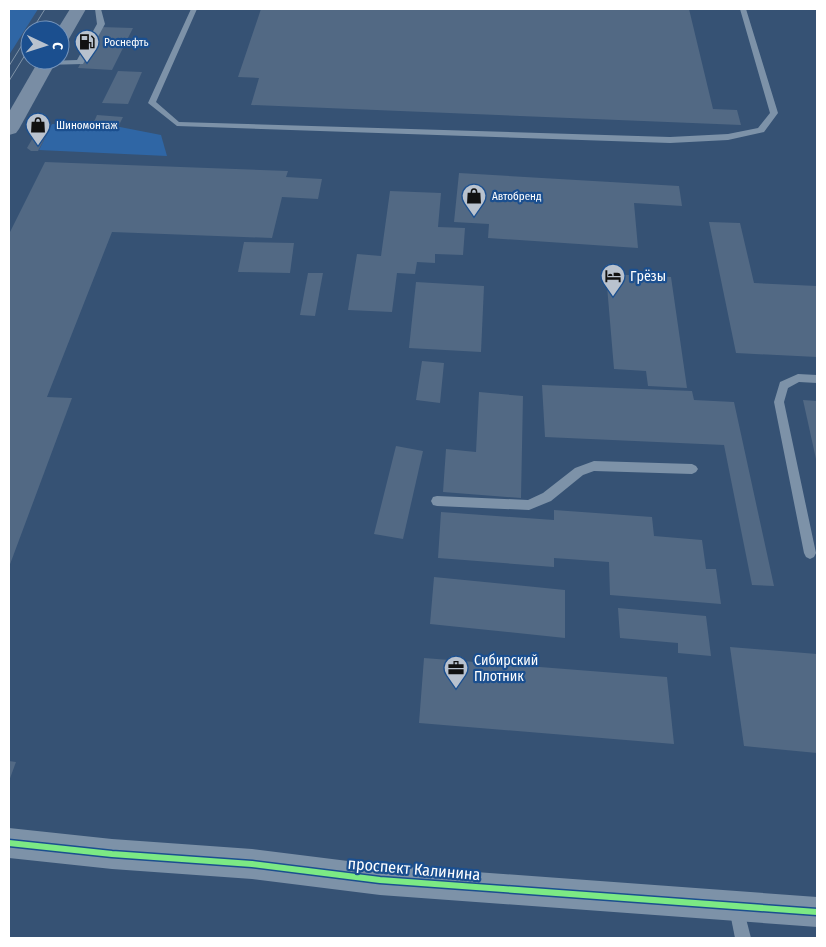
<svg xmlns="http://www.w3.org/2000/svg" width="826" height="947" viewBox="0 0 826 947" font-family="'Fira Sans Condensed',sans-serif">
  <rect width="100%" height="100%" fill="#365274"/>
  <g fill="#2f66a5">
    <polygon points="9,9 38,9 9,55"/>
    <polygon points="52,124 120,127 161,135 167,156 39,150"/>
  </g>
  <g fill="#526984">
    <polygon points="261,9 689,9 713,109 737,110 741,125 251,105 259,78 238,77"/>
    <polygon points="100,27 133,28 112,70 78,68"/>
    <polygon points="118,71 142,72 128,104 102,103"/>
    <polygon points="97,115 123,117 119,125 93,124"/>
    <polygon points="35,134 47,134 38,151 31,151 27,148"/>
    <polygon points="45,162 288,171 286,177 322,179 318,199 282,197 272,238 112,232 47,397 72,398 9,567 9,234"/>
    <polygon points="459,173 679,186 682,206 634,203 638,248 488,238 489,224 454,222"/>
    <polygon points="390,191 441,193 438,227 465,228 463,255 435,254 435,263 417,262 415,274 397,273 392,312 348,310 357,254 381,256"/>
    <polygon points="709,222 740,223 754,283 817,286 817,357 736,353"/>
    <polygon points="244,242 294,243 290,273 238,272"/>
    <polygon points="308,273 323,273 315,316 300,315"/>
    <polygon points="606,274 671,277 687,388 648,386 646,371 614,369"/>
    <polygon points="416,282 484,286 481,352 409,348"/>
    <polygon points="422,361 444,363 440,403 416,400"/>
    <polygon points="542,385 692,391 694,400 734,402 774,586 752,585 724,445 545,437"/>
    <polygon points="479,392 523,396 521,498 443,492 446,449 476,452"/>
    <polygon points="803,400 817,401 817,459 816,459"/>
    <polygon points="396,446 423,451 403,539 374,534"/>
    <polygon points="554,510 652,517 654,536 702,540 706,569 716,569 721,604 610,595 609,562 554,558 554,567 438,558 441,512 554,520"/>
    <polygon points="434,577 565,590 565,638 430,624"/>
    <polygon points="618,608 706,616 711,656 678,653 678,643 620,638"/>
    <polygon points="730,647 817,654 817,753 744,746"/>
    <polygon points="424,658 667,677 674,744 419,723"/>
    <polygon points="9,761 16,762 9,781"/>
  </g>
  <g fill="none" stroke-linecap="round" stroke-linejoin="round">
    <g fill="#7d92a8" fill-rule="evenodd">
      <polygon points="95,9 101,9 105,24 83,64 44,65 44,61 47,61 77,60 97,24"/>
      <polygon points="191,9 197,9 156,102 179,122 670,137 728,134 758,128 770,113 740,9 746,9 778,113 764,132 728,140 670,143 177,126 148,103"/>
      <polygon points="798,374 817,375 817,383 799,382 788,388 784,402 816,553 814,557 810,559 806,557 804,553 774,402 780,382"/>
      <polygon points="594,461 692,464 696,466 698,469 696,472 692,474 594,471 583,475 551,501 529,510 437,506 433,505 431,501 433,497 437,496 528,500 543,493 575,468"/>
      <polygon points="737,900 742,903 751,938 735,938 729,908 732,903"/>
    </g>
    <polygon fill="#7d92a8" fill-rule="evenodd" points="9,828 112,839 252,849 380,865 817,897 817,927 380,895 252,879 112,869 9,858"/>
    <g fill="#798da4" fill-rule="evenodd">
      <polygon points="70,9 86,9 66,44 60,45 60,30 57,30"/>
      <polygon points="39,60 57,60 19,129 16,133 9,135 9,112"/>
    </g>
    <g stroke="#7e92a7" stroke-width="1">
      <polyline points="32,30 45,9"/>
      <polyline points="9,66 30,32"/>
      <polyline points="9,81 30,47"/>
    </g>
    <defs>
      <polyline id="cycleway" points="9,843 112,854 252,864 380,880 817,912"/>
    </defs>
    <use href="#cycleway" stroke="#1b4f8f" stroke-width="9"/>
    <use href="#cycleway" stroke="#7ce984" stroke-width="6"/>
  </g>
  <defs>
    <symbol id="fuel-pin" viewBox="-11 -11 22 30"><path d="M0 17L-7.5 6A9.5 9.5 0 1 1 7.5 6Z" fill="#b9c2ce" stroke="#1b4f8f"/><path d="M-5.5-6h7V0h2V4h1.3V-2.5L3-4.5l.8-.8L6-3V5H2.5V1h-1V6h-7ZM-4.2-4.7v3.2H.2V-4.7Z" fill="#111"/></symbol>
    <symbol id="shop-pin" viewBox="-11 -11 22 30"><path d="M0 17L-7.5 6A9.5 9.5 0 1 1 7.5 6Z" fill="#b9c2ce" stroke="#1b4f8f"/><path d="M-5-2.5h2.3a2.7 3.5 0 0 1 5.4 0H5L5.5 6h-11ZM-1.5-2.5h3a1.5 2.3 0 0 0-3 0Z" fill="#111"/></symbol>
    <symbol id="hotel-pin" viewBox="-11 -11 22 30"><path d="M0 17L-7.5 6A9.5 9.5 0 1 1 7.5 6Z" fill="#b9c2ce" stroke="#1b4f8f"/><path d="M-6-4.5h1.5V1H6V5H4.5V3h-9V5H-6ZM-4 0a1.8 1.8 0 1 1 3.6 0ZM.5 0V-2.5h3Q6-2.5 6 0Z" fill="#111"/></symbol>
    <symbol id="office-pin" viewBox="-11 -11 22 30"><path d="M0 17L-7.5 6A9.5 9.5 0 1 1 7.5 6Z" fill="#b9c2ce" stroke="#1b4f8f"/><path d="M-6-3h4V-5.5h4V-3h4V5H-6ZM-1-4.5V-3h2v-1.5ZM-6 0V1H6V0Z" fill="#111"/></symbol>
  </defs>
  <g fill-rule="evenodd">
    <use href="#fuel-pin" x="73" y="28" width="28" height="38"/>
    <use href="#shop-pin" x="24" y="111" width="28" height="38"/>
    <use href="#shop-pin" x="460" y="182" width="28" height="38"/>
    <use href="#hotel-pin" x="599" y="262" width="28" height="38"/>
    <use href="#office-pin" x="442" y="654" width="28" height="38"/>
  </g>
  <g text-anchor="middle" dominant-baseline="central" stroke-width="4.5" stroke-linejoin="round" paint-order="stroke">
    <g font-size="11" fill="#fff" stroke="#1b4f8f" text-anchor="start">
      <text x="104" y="42">Роснефть</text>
      <text x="56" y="125">Шиномонтаж</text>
      <text x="492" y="196">Автобренд</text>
    </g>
    <g font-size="14" fill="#fff" stroke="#1b4f8f" text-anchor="start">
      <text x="630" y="276">Грёзы</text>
      <text x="474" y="660">Сибирский<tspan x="474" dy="16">Плотник</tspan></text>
    </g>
    <g font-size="16" fill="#fff" stroke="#1b4f8f">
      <text transform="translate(414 869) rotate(5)">проспект Калинина</text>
    </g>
  </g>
  <rect width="826" height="947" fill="none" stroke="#ffffff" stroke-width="20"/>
  <g transform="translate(45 45) rotate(94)"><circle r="24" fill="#1b4f8f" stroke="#7695bc"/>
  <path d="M0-4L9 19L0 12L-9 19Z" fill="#b9c2ce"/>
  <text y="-8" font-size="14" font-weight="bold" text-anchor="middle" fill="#ffffff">С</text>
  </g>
</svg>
